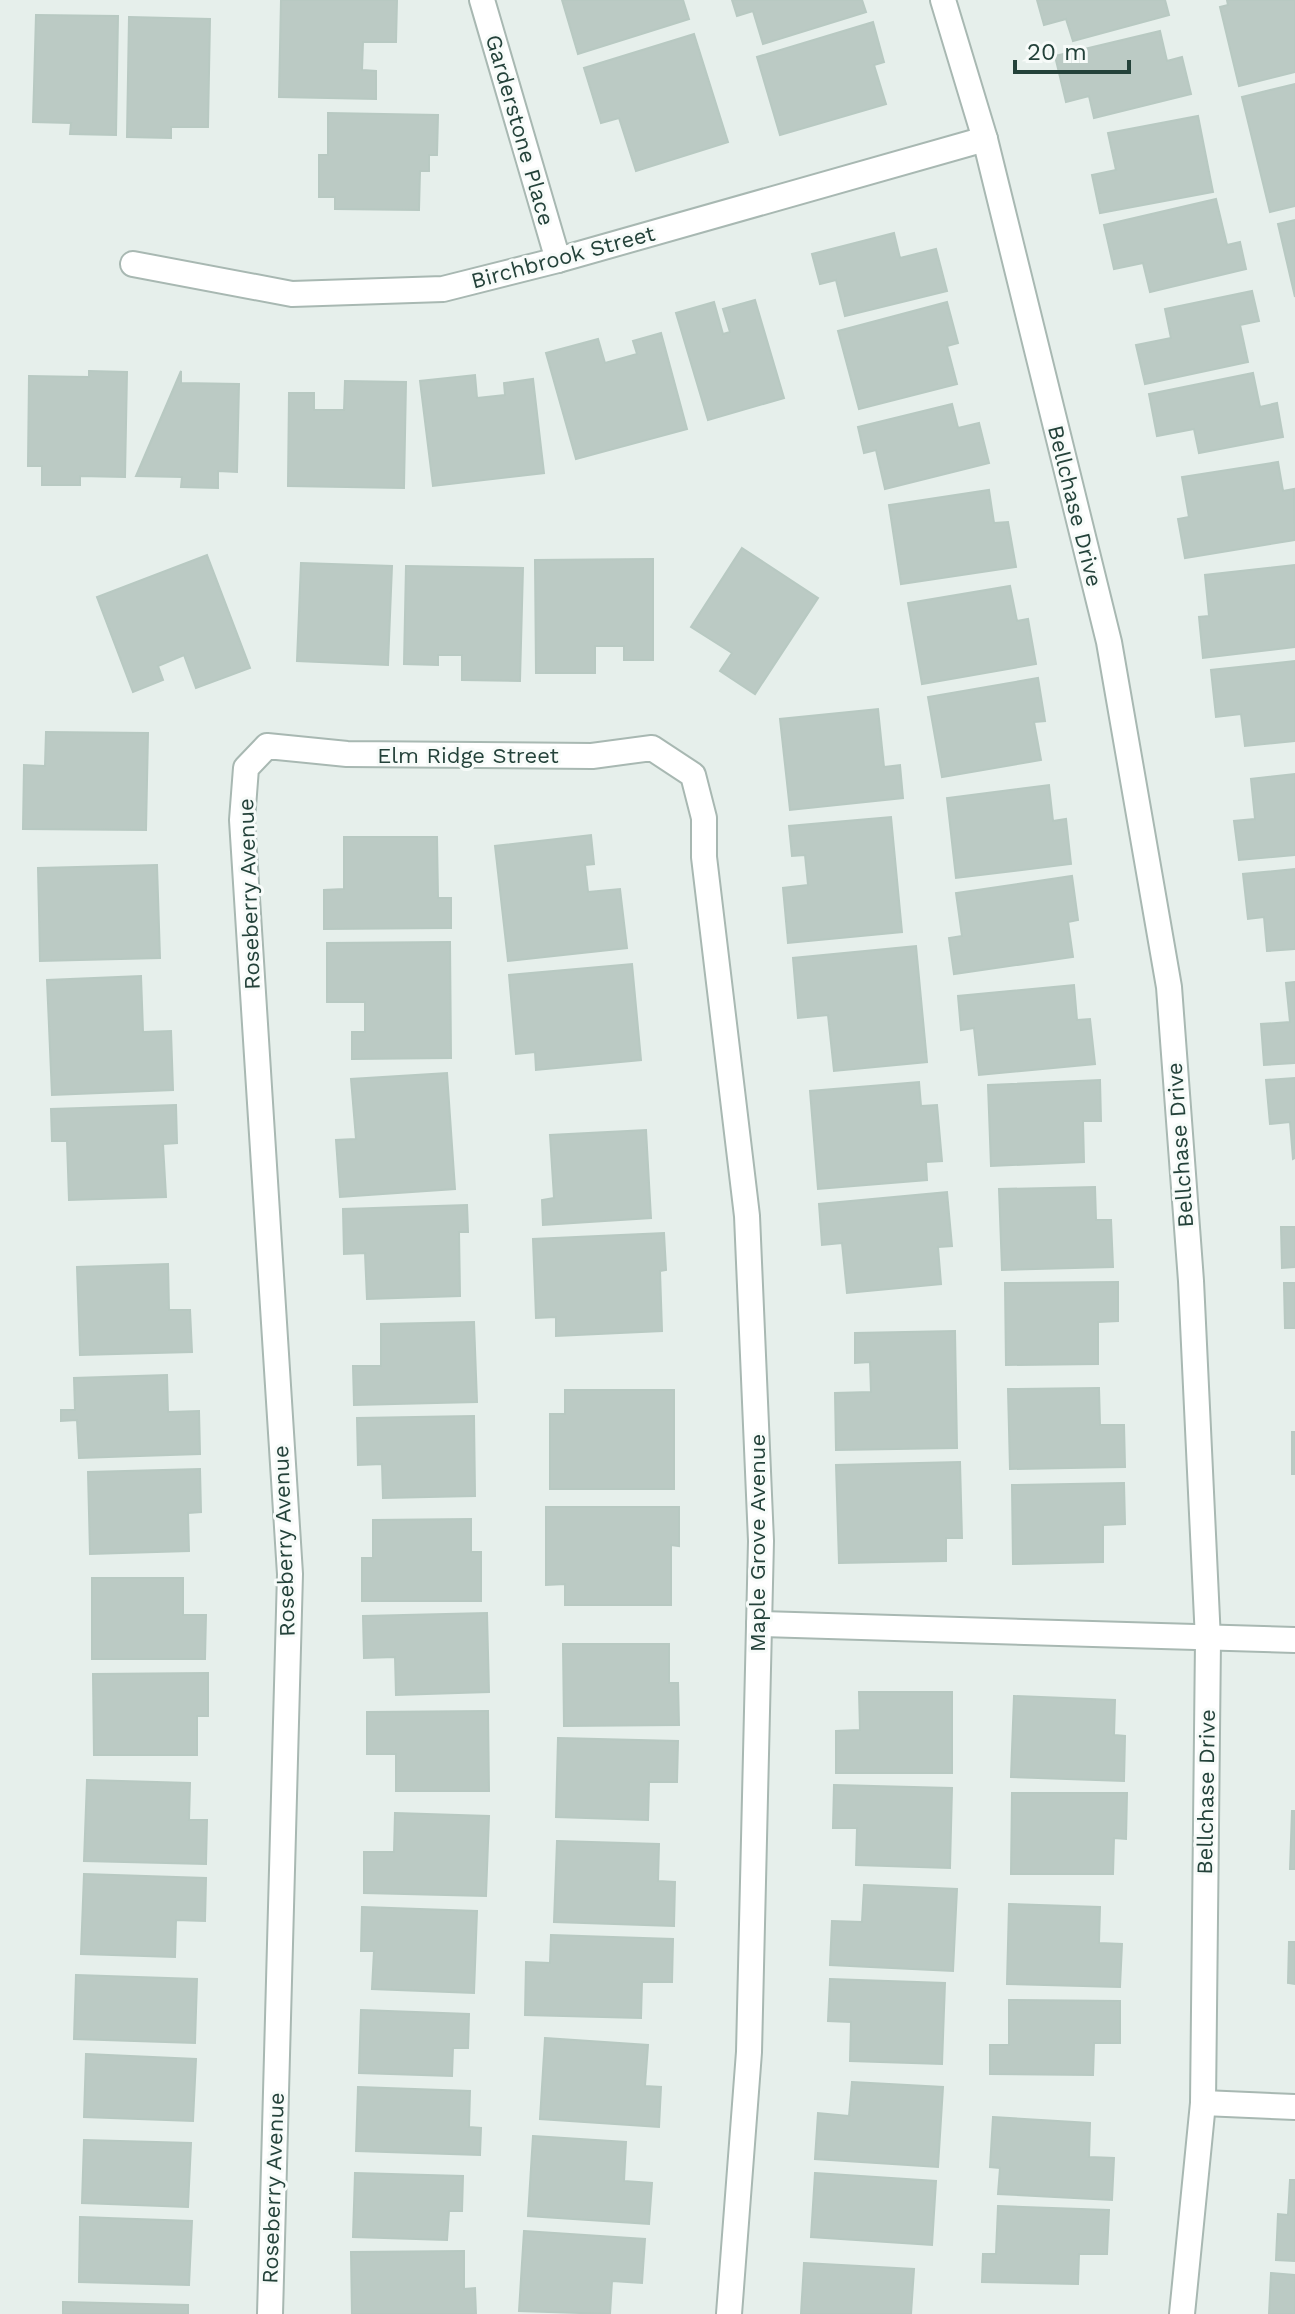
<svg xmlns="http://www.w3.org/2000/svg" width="1295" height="2314" viewBox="0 0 1295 2314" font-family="'Work Sans',sans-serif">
  <rect width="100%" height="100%" fill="#e6efeb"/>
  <g fill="#bbcac4" stroke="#b8c9c2" stroke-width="2">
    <polygon points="281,0 397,0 396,42 363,42 362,70 376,71 376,99 279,97"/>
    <polygon points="562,0 683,0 689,19 578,54"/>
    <polygon points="732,0 862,0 866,12 763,44 753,11 737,16"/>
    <polygon points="1037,0 1165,0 1169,15 1073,41 1066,19 1044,25"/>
    <polygon points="1227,0 1295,0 1295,72 1239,86 1220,7 1228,5"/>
    <polygon points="36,15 118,16 116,135 70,134 71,123 33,122"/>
    <polygon points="129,17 210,19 208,127 171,127 171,138 127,137"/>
    <polygon points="873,22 884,62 874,65 886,104 780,135 757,57"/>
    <polygon points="1160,31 1167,61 1182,57 1191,94 1094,118 1089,96 1066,102 1055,56"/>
    <polygon points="694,34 728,142 636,171 619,118 601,123 584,68"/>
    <polygon points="1295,84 1295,206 1270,212 1242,97"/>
    <polygon points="328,113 438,115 437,155 429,155 429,171 420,171 419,210 335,209 335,197 319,197 319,155 328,155"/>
    <polygon points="1198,116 1213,192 1100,213 1092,175 1116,170 1108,133"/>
    <polygon points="1216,199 1227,245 1240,242 1246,269 1150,292 1143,263 1114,269 1104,225"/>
    <polygon points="1295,220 1295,297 1278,224"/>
    <polygon points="894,233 900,258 936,249 947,291 845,316 836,280 820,284 812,254"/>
    <polygon points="1252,291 1259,321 1240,325 1248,362 1145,384 1136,345 1171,338 1165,309"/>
    <polygon points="755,300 784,398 708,420 676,313 714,302 723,334 730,332 723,309"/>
    <polygon points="947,302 958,343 947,346 957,384 859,409 838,331"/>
    <polygon points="661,333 687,429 576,459 546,353 598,339 605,363 637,354 633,341"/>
    <polygon points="89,371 127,372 125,477 80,476 80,485 42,485 42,466 28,466 29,376 89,377"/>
    <polygon points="181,371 181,383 239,384 237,472 218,471 218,488 181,487 182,477 136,476"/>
    <polygon points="1253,373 1260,407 1277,403 1283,437 1199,453 1194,429 1157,436 1149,394"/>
    <polygon points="475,375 477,398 505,395 504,383 533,379 544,473 433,486 420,381"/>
    <polygon points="345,381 406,382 404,488 288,486 289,393 314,393 314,410 344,410"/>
    <polygon points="952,404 958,428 979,423 989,463 885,489 876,450 864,453 858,427"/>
    <polygon points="1278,462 1283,491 1294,489 1295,540 1185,558 1178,519 1189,517 1182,477"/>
    <polygon points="989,490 994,523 1008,522 1016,567 901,584 889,505"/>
    <polygon points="742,548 818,598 755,694 720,671 732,653 691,627"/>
    <polygon points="207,555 250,668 196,688 184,655 158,666 163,680 133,692 97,597"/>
    <polygon points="653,559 653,660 624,660 624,646 595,646 595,673 536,673 535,560"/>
    <polygon points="301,563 392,566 388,665 297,661"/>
    <polygon points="1295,565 1295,647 1203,658 1199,617 1209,616 1205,575"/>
    <polygon points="406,566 523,568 520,681 462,680 462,655 438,655 438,665 404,664"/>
    <polygon points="1010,586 1017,621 1028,619 1036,664 922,684 908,603"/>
    <polygon points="1295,661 1295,741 1245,746 1241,714 1216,717 1211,670"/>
    <polygon points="1038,678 1045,721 1034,722 1041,760 942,777 928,697"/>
    <polygon points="878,709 884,767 900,765 903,798 790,810 780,719"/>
    <polygon points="46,732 148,733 146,830 23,829 24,765 45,766"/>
    <polygon points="1295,774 1295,855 1239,860 1234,821 1255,819 1251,779"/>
    <polygon points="1049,785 1053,821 1066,819 1071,864 956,878 947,798"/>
    <polygon points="891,817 902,932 788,943 783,888 808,885 805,855 792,856 789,826"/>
    <polygon points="591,835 594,864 585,865 588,892 620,889 627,948 508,961 495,846"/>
    <polygon points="344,837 437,837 438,898 451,898 451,928 324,929 324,890 344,889"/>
    <polygon points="157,865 160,958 40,961 38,868"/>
    <polygon points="1295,869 1295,949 1267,951 1264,917 1248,919 1243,874"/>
    <polygon points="1072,876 1078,920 1068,922 1073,957 954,974 949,938 962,936 956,893"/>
    <polygon points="450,942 451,1058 352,1059 352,1032 365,1032 365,1002 327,1002 327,943"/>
    <polygon points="916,946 927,1062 834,1071 828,1015 798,1018 793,958"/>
    <polygon points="632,964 641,1060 536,1070 535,1052 516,1054 509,975"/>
    <polygon points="141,976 143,1032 171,1031 173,1090 52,1095 47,980"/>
    <polygon points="1295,982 1295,1063 1264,1065 1261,1024 1290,1022 1286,983"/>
    <polygon points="1074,985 1077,1020 1090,1019 1095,1064 979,1075 974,1028 961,1030 958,996"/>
    <polygon points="447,1073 455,1189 340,1197 336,1140 356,1139 351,1079"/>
    <polygon points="1295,1078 1295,1158 1293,1159 1290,1122 1270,1124 1266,1080"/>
    <polygon points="1100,1080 1101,1121 1083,1121 1084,1162 991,1166 988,1085"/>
    <polygon points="919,1082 921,1106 937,1105 942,1161 926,1162 927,1180 818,1189 810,1091"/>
    <polygon points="176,1105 177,1143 163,1144 166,1197 69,1200 67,1141 52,1141 51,1109"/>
    <polygon points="646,1130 651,1218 543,1225 542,1200 554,1198 550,1135"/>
    <polygon points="1095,1187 1096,1220 1111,1220 1113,1267 1002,1270 999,1189"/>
    <polygon points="947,1192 952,1246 938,1247 941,1284 847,1293 842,1243 822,1245 819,1204"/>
    <polygon points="467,1205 468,1232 459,1232 460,1296 367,1299 365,1253 344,1254 343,1209"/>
    <polygon points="1281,1227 1295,1227 1295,1267 1282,1268"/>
    <polygon points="664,1233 666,1270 660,1271 662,1331 556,1336 556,1317 536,1318 533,1239"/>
    <polygon points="168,1264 169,1310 190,1310 192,1352 80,1355 77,1267"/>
    <polygon points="1118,1282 1118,1321 1098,1322 1098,1364 1006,1365 1005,1283"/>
    <polygon points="1284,1283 1295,1283 1295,1328 1285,1328"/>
    <polygon points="474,1322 477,1402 354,1405 353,1366 381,1366 381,1324"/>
    <polygon points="955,1331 957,1448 836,1450 835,1393 871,1392 870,1362 855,1363 855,1333"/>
    <polygon points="167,1375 168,1412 199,1411 200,1454 79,1458 77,1420 61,1421 61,1410 75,1410 74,1378"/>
    <polygon points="1099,1388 1100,1425 1124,1425 1125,1467 1010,1469 1008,1389"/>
    <polygon points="565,1390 674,1390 674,1489 550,1489 550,1414 565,1414"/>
    <polygon points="474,1416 475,1496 383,1498 382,1464 358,1465 357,1418"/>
    <rect x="1292" y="1432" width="3" height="42"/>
    <polygon points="960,1462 962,1538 946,1538 946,1561 839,1563 836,1465"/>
    <polygon points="200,1469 201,1512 188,1513 189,1551 90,1554 88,1472"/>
    <polygon points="1124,1483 1125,1524 1103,1525 1103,1562 1013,1564 1012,1485"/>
    <polygon points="546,1507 679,1507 679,1546 671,1545 671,1605 565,1605 565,1584 546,1585"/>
    <polygon points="471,1519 471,1552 481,1552 481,1601 362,1601 362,1558 373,1558 373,1520"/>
    <polygon points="92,1578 183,1578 183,1615 206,1615 205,1659 92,1659"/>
    <polygon points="487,1613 489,1692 396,1695 395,1657 364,1658 363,1616"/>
    <polygon points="563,1644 669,1644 669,1683 678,1683 679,1725 564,1726"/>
    <polygon points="208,1673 208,1716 197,1716 197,1755 94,1755 93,1674"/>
    <polygon points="859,1692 952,1692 952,1773 836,1773 836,1731 860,1730"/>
    <polygon points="1014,1696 1115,1700 1114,1735 1125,1736 1124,1781 1011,1777"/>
    <polygon points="488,1711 489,1791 396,1791 396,1754 367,1754 367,1712"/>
    <polygon points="558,1738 678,1741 677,1782 649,1782 648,1820 556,1817"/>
    <polygon points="87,1780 190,1783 189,1820 207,1820 206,1864 84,1861"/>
    <polygon points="834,1785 952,1788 950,1868 856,1865 857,1828 833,1828"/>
    <polygon points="1012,1793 1127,1793 1126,1839 1114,1838 1113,1874 1011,1874"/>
    <polygon points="1292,1811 1295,1811 1295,1869 1290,1869"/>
    <polygon points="395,1813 489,1816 486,1896 364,1893 364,1852 394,1852"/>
    <polygon points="557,1841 659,1844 658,1881 675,1882 674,1926 554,1922"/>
    <polygon points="84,1874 206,1878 205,1921 176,1920 175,1957 81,1954"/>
    <polygon points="864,1885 957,1889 953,1971 830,1965 832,1921 862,1922"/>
    <polygon points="1009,1904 1100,1907 1099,1943 1122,1944 1120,1987 1007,1984"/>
    <polygon points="362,1907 477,1911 474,1993 372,1989 374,1951 361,1951"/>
    <polygon points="551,1935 673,1939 672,1982 642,1982 641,2018 525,2015 526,1962 550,1963"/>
    <polygon points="1289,1942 1295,1942 1295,1984 1288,1983"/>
    <polygon points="76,1975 197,1979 195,2043 74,2039"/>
    <polygon points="830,1979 945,1983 942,2064 850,2061 851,2022 828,2021"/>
    <polygon points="1009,2000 1120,2001 1120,2043 1094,2043 1093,2075 990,2074 990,2045 1009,2045"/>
    <polygon points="361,2010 469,2014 468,2048 453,2048 452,2076 359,2073"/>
    <polygon points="545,2038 648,2045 645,2086 661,2087 659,2127 540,2119"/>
    <polygon points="86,2054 196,2059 193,2121 84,2117"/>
    <polygon points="852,2082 943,2087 938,2167 815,2159 818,2113 849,2116"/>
    <polygon points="358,2087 470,2091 469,2127 481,2128 480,2155 356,2151"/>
    <polygon points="993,2117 1090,2123 1089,2157 1114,2158 1112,2200 998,2194 1000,2168 990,2167"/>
    <polygon points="533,2136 626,2142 624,2181 652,2183 649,2224 528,2216"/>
    <polygon points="84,2140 191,2143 188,2207 82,2203"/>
    <polygon points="355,2173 463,2176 462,2211 449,2211 447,2240 353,2237"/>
    <polygon points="815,2173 936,2181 932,2245 811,2237"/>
    <polygon points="1290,2180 1295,2180 1295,2261 1276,2260 1278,2214 1288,2215"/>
    <polygon points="998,2206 1109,2210 1107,2254 1079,2254 1078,2284 982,2282 983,2254 996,2254"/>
    <polygon points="80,2217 192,2221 189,2285 79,2282"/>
    <polygon points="524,2231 645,2239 642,2283 612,2281 610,2314 519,2311"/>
    <polygon points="464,2251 464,2289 475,2288 476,2314 352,2314 351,2252"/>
    <polygon points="804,2263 914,2269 911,2314 801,2314"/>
    <polygon points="1271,2273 1295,2275 1295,2314 1269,2314"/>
    <polygon points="63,2302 188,2305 188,2314 63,2314"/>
  </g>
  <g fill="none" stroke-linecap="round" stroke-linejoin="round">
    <defs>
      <g id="minor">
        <polyline points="482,0 558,260"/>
        <polyline points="943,0 985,139 1109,642 1169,987 1191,1281 1208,1640 1203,2103 1182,2314"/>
        <polyline points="133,264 292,294 443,289 558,260 985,139"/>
        <polyline points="759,1624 1295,1640"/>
        <polyline points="1203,2103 1295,2107"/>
        <polyline points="270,2314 290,1574 242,820 246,768 267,746 347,754 592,756 652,748 693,775 704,818 704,857 747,1216 761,1541 749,2052 729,2314"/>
      </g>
    </defs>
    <use href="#minor" stroke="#a8b8b2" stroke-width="28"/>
    <use href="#minor" stroke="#fff" stroke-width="24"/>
  </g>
  <g text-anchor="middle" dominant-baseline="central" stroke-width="6" stroke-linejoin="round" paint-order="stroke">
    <g font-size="22" fill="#24423a" stroke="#f7fbf9">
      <text transform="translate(520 130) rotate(74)">Garderstone Place</text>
      <text transform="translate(563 257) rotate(-15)">Birchbrook Street</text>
      <text transform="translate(1075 506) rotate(76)">Bellchase Drive</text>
      <text x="468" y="755">Elm Ridge Street</text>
      <text transform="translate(249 894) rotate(-92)">Roseberry Avenue</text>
      <text transform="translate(1180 1145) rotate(-94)">Bellchase Drive</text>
      <text transform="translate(284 1541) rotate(-92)">Roseberry Avenue</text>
      <text transform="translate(757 1543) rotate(-90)">Maple Grove Avenue</text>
      <text transform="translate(1206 1792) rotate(-89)">Bellchase Drive</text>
      <text transform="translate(273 2188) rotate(-88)">Roseberry Avenue</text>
    </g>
  </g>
  <path d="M1015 60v12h114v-12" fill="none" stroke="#24423a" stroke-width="4"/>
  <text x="1027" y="60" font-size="24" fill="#24423a" stroke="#f7fbf9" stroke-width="6" paint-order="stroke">20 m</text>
</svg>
